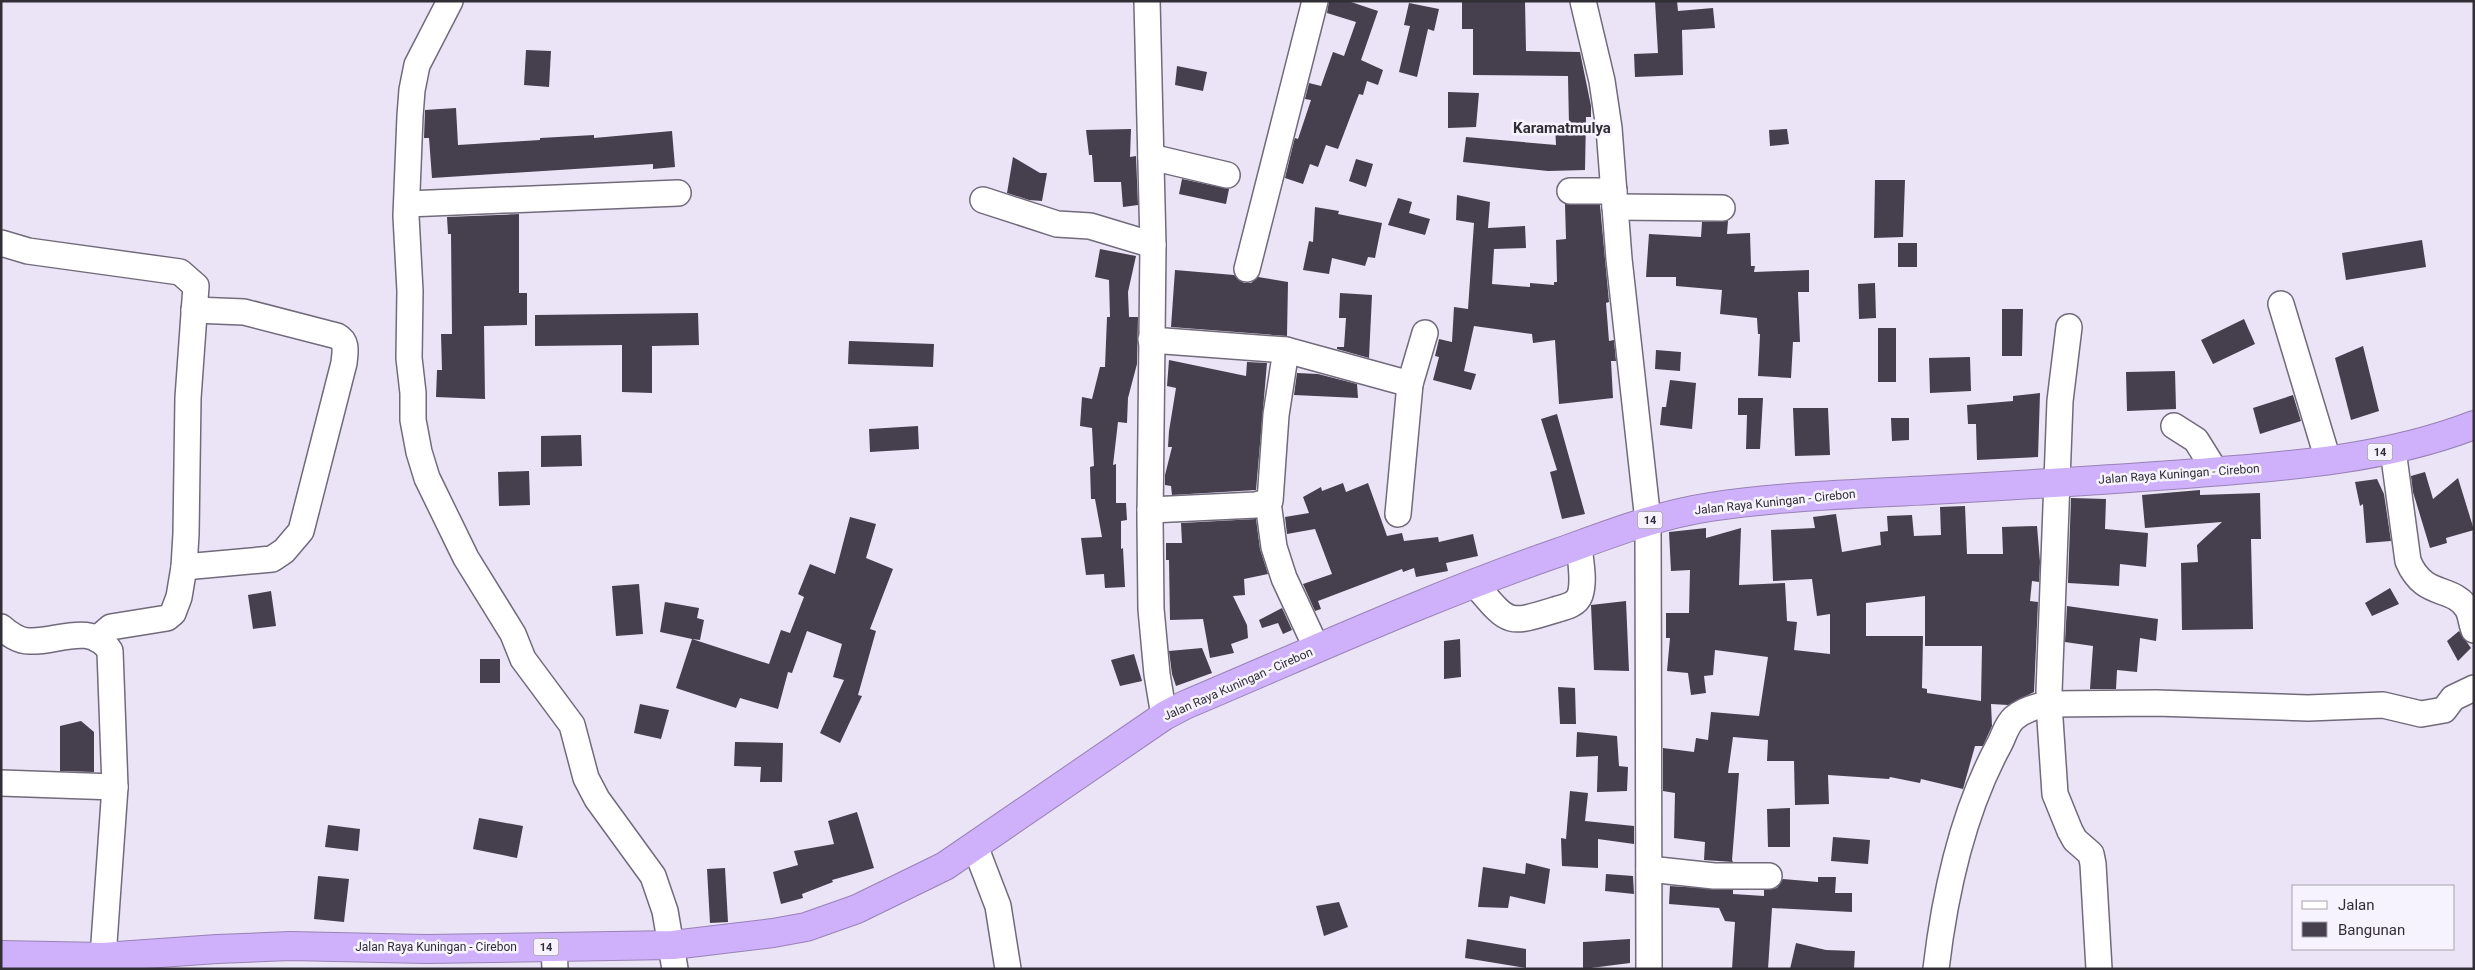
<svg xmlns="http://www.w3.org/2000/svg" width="2475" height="970" viewBox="0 0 2475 970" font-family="Roboto,sans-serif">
  <rect width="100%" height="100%" fill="#ebe4f7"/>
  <g fill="#453f4e" fill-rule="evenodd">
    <polygon points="1329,1 1348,1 1378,11 1361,60 1383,70 1378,85 1367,81 1363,95 1359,94 1338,149 1326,145 1318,167 1310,164 1303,184 1285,178 1294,141 1295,138 1298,139 1311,100 1305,99 1309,83 1321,86 1333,52 1344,56 1356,22 1327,13"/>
    <polygon points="1462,1 1525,1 1526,51 1580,52 1591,106 1591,117 1586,117 1585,170 1548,171 1463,162 1466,137 1556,145 1555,125 1569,125 1568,76 1473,75 1473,29 1462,29"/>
    <polygon points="1655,1 1677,1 1678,11 1713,8 1715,28 1682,30 1683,75 1635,77 1634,54 1658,53"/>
    <polygon points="1409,3 1439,9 1434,31 1428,29 1417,77 1399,72 1410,26 1404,25"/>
    <polygon points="526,50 551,51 549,87 524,85"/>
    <polygon points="1177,66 1207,72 1203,91 1175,85"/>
    <polygon points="1448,92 1479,93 1476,127 1448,128"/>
    <polygon points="456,108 458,145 540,140 540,138 594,135 594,138 672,131 675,167 653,169 653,164 432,178 429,138 424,138 425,110"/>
    <polygon points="1131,129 1130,157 1136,156 1138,205 1123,207 1121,182 1094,182 1092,155 1089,155 1086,130"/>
    <polygon points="1787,129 1789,144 1770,146 1769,130"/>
    <polygon points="1013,157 1040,173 1047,173 1042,201 1029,200 1007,193"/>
    <polygon points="1356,159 1373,164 1366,187 1349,181"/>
    <polygon points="1182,179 1229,189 1226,204 1179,194"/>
    <polygon points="1875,180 1905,180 1903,237 1874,238"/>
    <polygon points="1457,195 1490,202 1488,228 1525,226 1526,248 1494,249 1492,284 1530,287 1530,283 1554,285 1554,282 1557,282 1556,240 1566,239 1565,204 1600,205 1609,302 1606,303 1609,341 1614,340 1616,361 1611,361 1613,398 1559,404 1555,340 1533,343 1532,334 1474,326 1464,371 1476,374 1471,390 1433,380 1439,357 1435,356 1439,339 1452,342 1454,307 1468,309 1474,223 1456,220"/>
    <polygon points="1398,198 1412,202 1409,213 1430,219 1425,235 1388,225"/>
    <polygon points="1315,207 1339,211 1338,214 1382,223 1375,258 1368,257 1365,266 1332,258 1329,274 1303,270 1309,241 1313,242"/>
    <polygon points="519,214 519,293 527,293 527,325 484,326 485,399 436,397 437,370 442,370 441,334 452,334 451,234 448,234 447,217"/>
    <polygon points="1728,221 1727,234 1750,233 1751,266 1755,266 1754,272 1809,270 1809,292 1798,292 1800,342 1793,342 1791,378 1758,376 1760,334 1758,334 1757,318 1720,314 1722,290 1676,286 1676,277 1646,277 1649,234 1701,237 1702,222"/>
    <polygon points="2422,240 2426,267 2346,280 2342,253"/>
    <rect x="1898" y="243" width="19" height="24"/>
    <polygon points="1100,249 1136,256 1128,292 1129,317 1138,317 1137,364 1128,398 1127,423 1118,422 1113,465 1116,464 1116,503 1126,503 1127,520 1121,521 1121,549 1123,548 1125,587 1105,588 1104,574 1086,575 1081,538 1102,537 1095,499 1091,499 1090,467 1094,466 1092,428 1080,426 1082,397 1092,399 1100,367 1105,367 1107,317 1110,317 1109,280 1095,277"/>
    <polygon points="1175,270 1234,275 1244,283 1251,283 1258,277 1288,282 1287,336 1171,327"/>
    <polygon points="1875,283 1876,318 1859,319 1858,284"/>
    <polygon points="1340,293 1372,295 1369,358 1337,349 1337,347 1344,347 1346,318 1339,318"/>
    <polygon points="2002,309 2023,309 2022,356 2002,356"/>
    <polygon points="698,313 699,345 652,346 652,393 622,392 622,345 535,346 535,315"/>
    <polygon points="2244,319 2255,344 2213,364 2201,340"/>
    <rect x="1878" y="328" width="18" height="54"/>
    <polygon points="849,341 934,344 933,367 848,364"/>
    <polygon points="2363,346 2379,411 2351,420 2335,358"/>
    <polygon points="1656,350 1681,352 1680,371 1655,369"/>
    <polygon points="1970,357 1971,391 1930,393 1929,358"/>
    <polygon points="1169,360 1246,376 1247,362 1267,363 1256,490 1172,495 1171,486 1165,485 1165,475 1172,447 1168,447 1169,431 1176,388 1167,386"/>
    <polygon points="2175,371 2176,409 2127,411 2126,372"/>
    <polygon points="1297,373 1318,374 1357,384 1358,398 1294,395"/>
    <polygon points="1670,380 1696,383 1692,429 1660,425 1662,407 1666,407"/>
    <polygon points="2040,393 2038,457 1977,460 1976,424 1968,424 1967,405 2013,401 2013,396"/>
    <polygon points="2293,395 2301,421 2260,434 2253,408"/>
    <polygon points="1738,398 1763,398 1760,449 1746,449 1747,415 1738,415"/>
    <polygon points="1793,408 1828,408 1830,455 1795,456"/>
    <polygon points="1557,414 1585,514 1562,519 1550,472 1557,470 1541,419"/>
    <polygon points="1891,418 1909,418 1909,440 1892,441"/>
    <polygon points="918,426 919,449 870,452 869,429"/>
    <polygon points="581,435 582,466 541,467 541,436"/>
    <polygon points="529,471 530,505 499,506 498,472"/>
    <polygon points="2425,472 2433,499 2458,478 2474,530 2446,538 2447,543 2430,548 2413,492 2411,476"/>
    <polygon points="2377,479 2384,494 2391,541 2366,543 2363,504 2360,506 2355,482"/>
    <polygon points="1343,483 1346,492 1368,483 1387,536 1402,533 1404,541 1438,537 1439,542 1473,534 1478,556 1446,563 1448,571 1416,577 1414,568 1403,572 1402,569 1318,601 1321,609 1315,611 1303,584 1332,574 1315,529 1287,534 1285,517 1309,513 1303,497 1321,487 1322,491"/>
    <polygon points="2200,490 2200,495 2260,493 2261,539 2251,539 2253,629 2182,630 2181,563 2198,562 2197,545 2222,522 2145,528 2142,495"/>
    <polygon points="2071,498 2106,499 2105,529 2148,533 2146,567 2120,564 2119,586 2068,583"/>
    <path d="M1965,506L1967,554H2003L2002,527L2037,526L2040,562L2039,582L2032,581L2030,601L2038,602L2034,692L2008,705L1991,704L1992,726L1983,746H1975L1963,789L1921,779L1920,783L1890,777L1889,779L1828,775L1829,804L1795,805L1794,761H1767L1768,740L1733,737L1728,773H1739L1732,860L1733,862L1704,860L1705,842L1674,838L1675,793L1663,791V748L1694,752L1696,738L1708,740L1711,712L1759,716L1768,657L1715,650L1713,675L1704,676L1706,693L1691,695L1688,673L1667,671L1670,638H1666V613H1689L1690,570L1671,571L1669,532L1706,528V538L1741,528L1739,585L1785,583L1787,621L1797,622L1794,650L1830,654V614L1817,616L1812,579L1773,581L1771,530L1815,528L1813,517L1836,514L1842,552L1881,545L1880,532L1888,531L1887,516L1912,515L1914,536L1941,535L1940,507ZM1925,596V646H1982L1981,701L1927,693V689L1922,688L1923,636H1866V603Z"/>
    <polygon points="850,517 876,524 866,558 893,569 870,629 876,631 858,695 862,696 840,743 820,733 844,680 833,677 842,644 807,631 792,673 788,672 778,709 740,698 736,708 676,688 692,639 660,632 665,602 699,608 697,618 704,620 700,640 692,639 769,664 781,630 790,633 804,597 798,594 810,564 835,574"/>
    <polygon points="1256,519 1260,549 1268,574 1244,579 1245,595 1233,596 1247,625 1248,638 1231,644 1234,653 1210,658 1203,619 1170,620 1169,560 1166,560 1166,543 1182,543 1181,523"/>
    <polygon points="639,584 643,634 616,636 612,586"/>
    <polygon points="2390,588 2399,604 2372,616 2365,603"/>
    <polygon points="271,591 276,626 253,629 248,595"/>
    <polygon points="1626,601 1629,671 1594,670 1591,605"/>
    <polygon points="2067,606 2158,619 2156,641 2140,638 2137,672 2117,670 2116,689 2090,689 2093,646 2065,642"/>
    <polygon points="1282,608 1292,630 1283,634 1278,623 1262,628 1259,620"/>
    <polygon points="2459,631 2471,648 2458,661 2447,641"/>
    <polygon points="1460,639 1461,677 1444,679 1444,641"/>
    <polygon points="1202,648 1212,673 1176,686 1172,674 1169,651"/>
    <polygon points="1134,654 1142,681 1120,686 1111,660"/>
    <rect x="480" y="659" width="20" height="24"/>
    <polygon points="1558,687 1575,688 1576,724 1560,724"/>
    <polygon points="640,704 669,710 661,739 634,733"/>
    <polygon points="81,721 94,732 94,772 60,771 60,726"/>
    <polygon points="1577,732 1617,736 1619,766 1628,767 1627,791 1597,792 1598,756 1576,757"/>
    <polygon points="735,742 783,743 782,782 760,782 761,767 734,766"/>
    <polygon points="1570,791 1588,793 1585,821 1634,826 1634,844 1598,839 1598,868 1562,866 1561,838 1566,839"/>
    <polygon points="1790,808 1790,847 1768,847 1767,809"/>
    <polygon points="857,812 874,868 832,880 833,882 802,894 803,898 781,904 773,872 798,865 794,851 834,844 828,821"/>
    <polygon points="479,818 523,826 517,858 473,849"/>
    <polygon points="328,825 360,829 358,851 325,847"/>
    <polygon points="1833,837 1870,840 1868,864 1831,861"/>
    <polygon points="1526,863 1550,869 1545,904 1510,896 1508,908 1478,907 1483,867 1525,874"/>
    <polygon points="725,868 728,922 710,923 707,869"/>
    <polygon points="1606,874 1633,876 1634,894 1605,891"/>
    <polygon points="318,876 349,879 344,922 314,919"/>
    <polygon points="1818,877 1836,877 1835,893 1852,893 1852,912 1772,908 1768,969 1732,969 1735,922 1725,921 1719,908 1669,904 1670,886 1733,890 1733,894 1764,896 1764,890 1777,888 1783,879 1818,882"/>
    <polygon points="1339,902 1348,927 1324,936 1316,906"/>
    <polygon points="1467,939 1526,949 1526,968 1465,958"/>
    <polygon points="1630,939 1630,963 1583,969 1583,942"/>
    <polygon points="1796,943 1826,950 1855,951 1854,969 1790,969"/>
  </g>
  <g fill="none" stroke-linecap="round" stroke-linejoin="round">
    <defs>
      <g id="minor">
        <polyline points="450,1 417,65 412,90 410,116 406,216 410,291 409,358 413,393 413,420 419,452 427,478 466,558 513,634 523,659 572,725 586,778 597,799 653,876 665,911 675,969"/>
        <polyline points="1147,1 1153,245 1150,520 1151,609 1157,674 1164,716"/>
        <polyline points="1583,1 1602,81 1609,128 1619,259 1648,521 1649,969"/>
        <polyline points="1151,157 1227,175"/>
        <polyline points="1570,191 1614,191"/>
        <polyline points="983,200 1057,224 1090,226 1153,245"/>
        <polyline points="407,204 678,193"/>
        <polyline points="1615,207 1722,208"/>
        <polyline points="1,243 28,251 180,272 196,286 188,398 186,534 184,567 179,597 173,613 167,618 111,627 97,639"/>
        <polyline points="1247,269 1315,1"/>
        <polyline points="2281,304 2328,460"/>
        <polyline points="1151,340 1286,350 1410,384"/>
        <polyline points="2174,426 2196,440 2216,472"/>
        <path d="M2393,450L2408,561C2424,599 2452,585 2467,608C2471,614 2471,623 2474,630"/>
        <polyline points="1268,502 1274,547 1284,578 1317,649"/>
        <polyline points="1150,510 1256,505 1270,501 1276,415 1286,350"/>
        <polyline points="1398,514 1410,384 1425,333"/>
        <path d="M184,567L272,559L284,551L301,531L344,363C345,352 348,342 337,336L244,312L194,310"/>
        <path d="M1474,583C1510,625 1506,625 1558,609C1566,607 1577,604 1580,595C1585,580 1580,560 1579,545"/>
        <path d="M1,627C9,634 18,641 29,641C56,643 91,621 110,651L115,787L103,957"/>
        <polyline points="2049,692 2060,401 2069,327"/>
        <polyline points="2049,704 2055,794 2070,831 2075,840 2091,854 2093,864 2099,969"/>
        <polyline points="1,783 115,787"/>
        <polyline points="975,846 998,906 1008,969"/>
        <polyline points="1649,869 1714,876 1769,876"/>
        <polyline points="554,947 555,969"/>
        <path d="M1936,969C1945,892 1962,813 1999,745C2004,736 2006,725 2014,718C2024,709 2037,706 2049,704L2156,703L2308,708L2383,705L2421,714L2444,710L2453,698L2474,688"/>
      </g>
      <path id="highway" d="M1,955L103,957L217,949L290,946L426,949L673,945L773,933L806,927L857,909L945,866L1164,716L1185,705C1308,653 1430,597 1557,553C1607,535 1657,515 1710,507C1783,496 1857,494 1931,490C2020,485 2109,480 2198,473C2291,466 2386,459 2474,425"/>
    </defs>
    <use href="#minor" stroke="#706a7b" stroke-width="28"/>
    <use href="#highway" stroke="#9882b5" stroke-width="30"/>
    <use href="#minor" stroke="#fff" stroke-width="25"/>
    <use href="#highway" stroke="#cfb0fa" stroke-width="28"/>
  </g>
  <g text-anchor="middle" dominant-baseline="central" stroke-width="5" stroke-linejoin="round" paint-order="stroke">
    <g fill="#f7f3fe" stroke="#6c6971" stroke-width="1">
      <rect x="2367.5" y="443.5" width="25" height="17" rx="4"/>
      <rect x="1637.5" y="511.5" width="25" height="17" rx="4"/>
      <rect x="533.5" y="938.5" width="25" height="17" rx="4"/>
    </g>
    <g font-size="11" font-weight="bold" fill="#312e35">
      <text x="2380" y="452">14</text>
      <text x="1650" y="520">14</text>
      <text x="546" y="947">14</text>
    </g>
    <g font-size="12" fill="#312e35" stroke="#f7f3fe">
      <text transform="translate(2179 474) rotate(-4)">Jalan Raya Kuningan - Cirebon</text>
      <text transform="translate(1775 502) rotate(-6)">Jalan Raya Kuningan - Cirebon</text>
      <text transform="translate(1238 684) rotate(-24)">Jalan Raya Kuningan - Cirebon</text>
      <text x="436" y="947">Jalan Raya Kuningan - Cirebon</text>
    </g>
    <g font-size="15" font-weight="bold" fill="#312e35" stroke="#f7f3fe">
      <text x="1562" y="128">Karamatmulya</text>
    </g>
  </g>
  <rect width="2475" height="970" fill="none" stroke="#312e35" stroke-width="5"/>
  <rect x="2292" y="885" width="162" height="65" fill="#f7f3fe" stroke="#a8a4ae"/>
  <rect x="2302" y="901" width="25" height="8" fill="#ffffff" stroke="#a8a4ae"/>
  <text x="2338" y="910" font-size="15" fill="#312e35">Jalan</text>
  <rect x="2302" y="922" width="25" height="15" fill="#453f4e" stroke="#a8a4ae"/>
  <text x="2338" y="935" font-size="15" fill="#312e35">Bangunan</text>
</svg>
